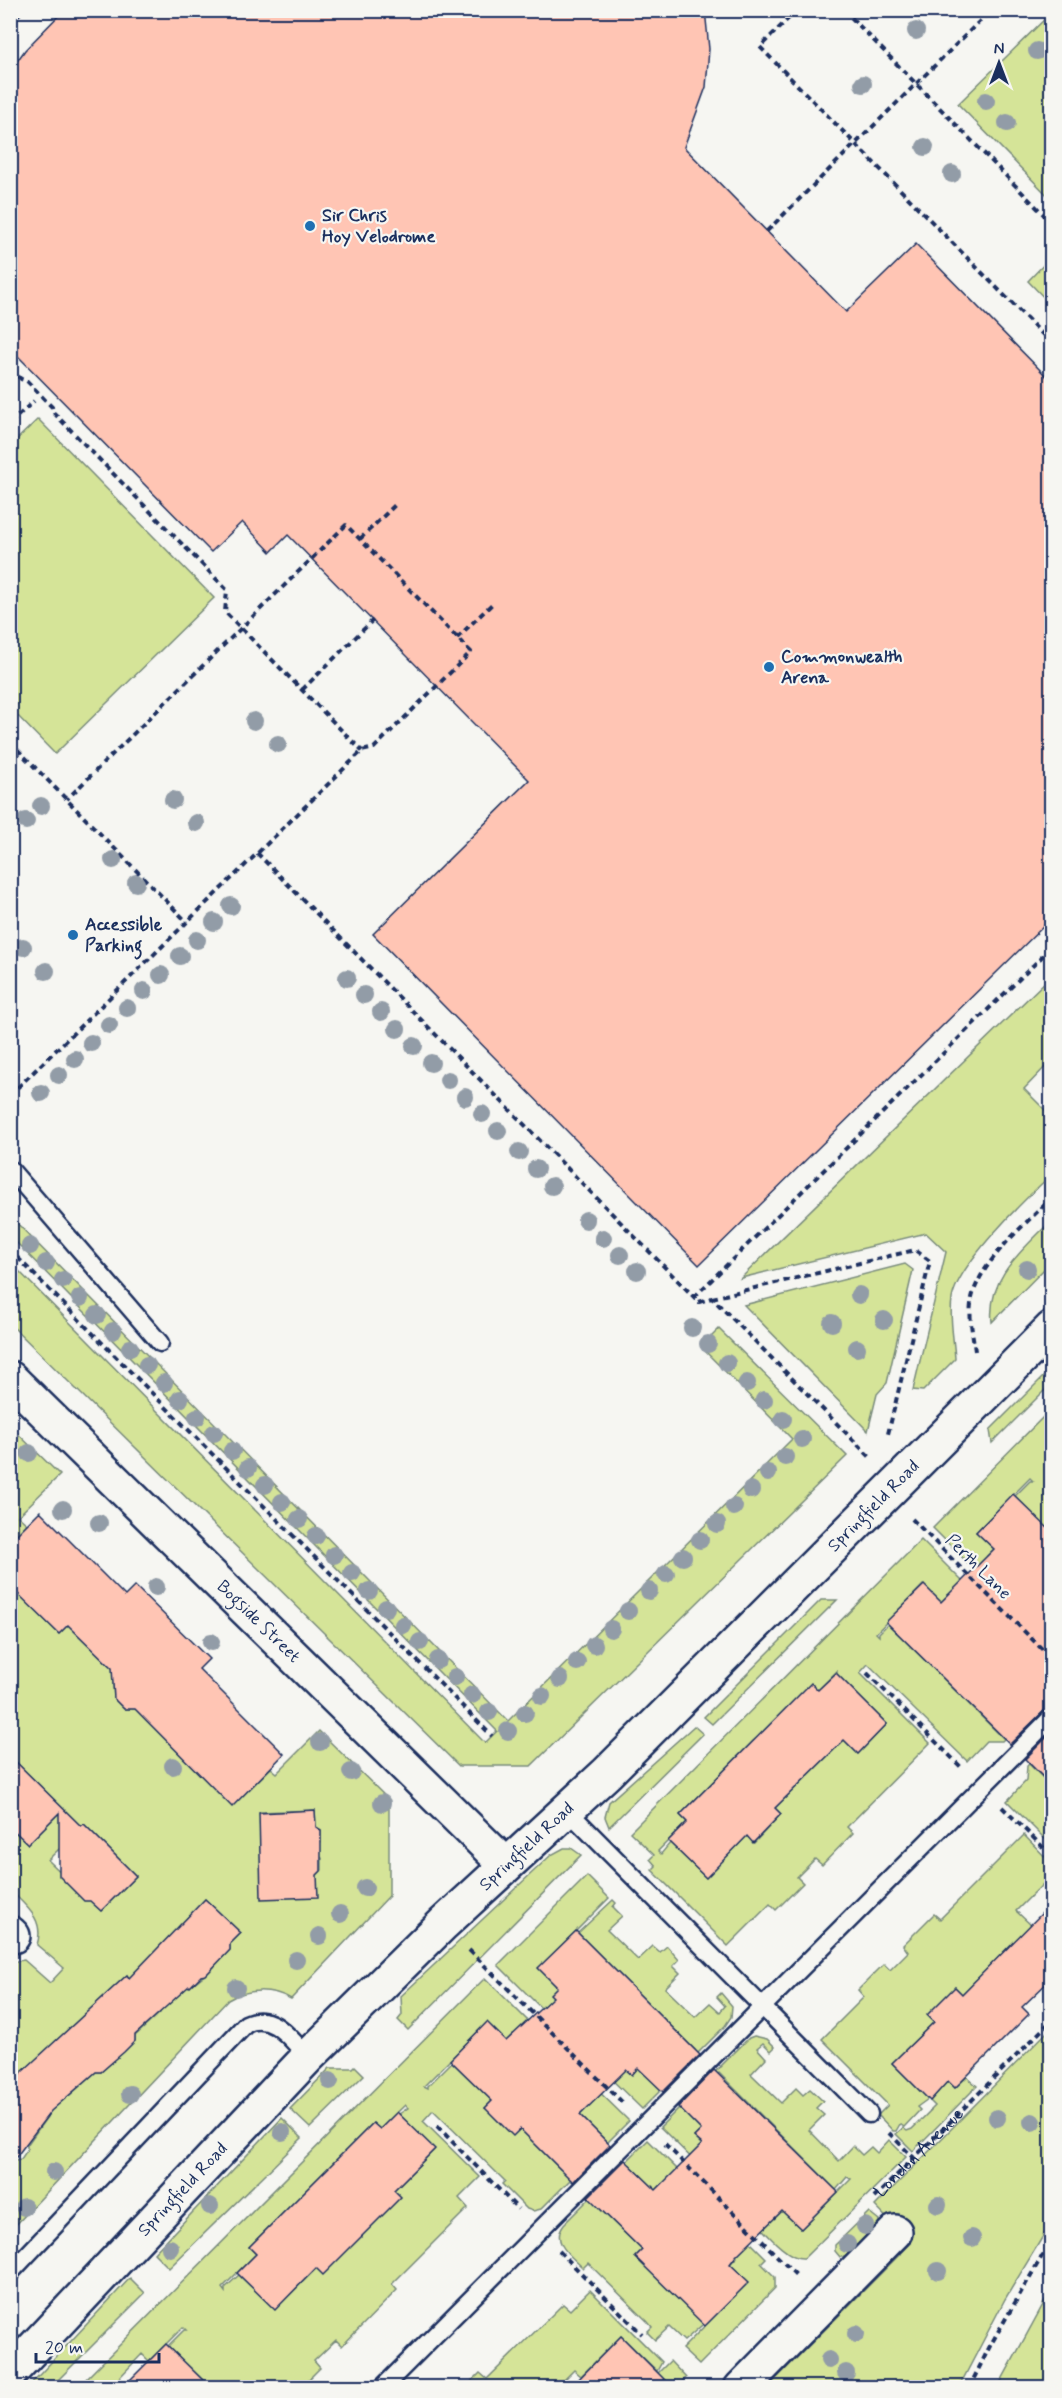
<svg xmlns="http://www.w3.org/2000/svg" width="1062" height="2398" viewBox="0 0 1062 2398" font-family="Mynerve,sans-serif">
  <rect width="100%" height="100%" fill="#f6f6f2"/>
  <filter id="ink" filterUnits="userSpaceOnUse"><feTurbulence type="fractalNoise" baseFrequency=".0167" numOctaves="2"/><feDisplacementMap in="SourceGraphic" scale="12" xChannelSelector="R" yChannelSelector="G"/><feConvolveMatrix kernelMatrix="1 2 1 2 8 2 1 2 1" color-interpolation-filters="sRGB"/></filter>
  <g filter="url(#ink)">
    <g fill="#d5e498" stroke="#788a7b" stroke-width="1.5" fill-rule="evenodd">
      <polygon points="1051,13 1051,199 958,104"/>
      <polygon points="1051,257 1051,305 1028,281"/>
      <polygon points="38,419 214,598 55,754 11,709 11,445"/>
      <path d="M1051,976V1061L1024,1089L1051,1116V1175C1025,1199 957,1265 952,1299C949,1318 954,1340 955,1359L923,1391L913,1390L946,1252L926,1233L741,1278Z"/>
      <polygon points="11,1217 508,1721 792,1439 701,1347 719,1329 847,1456 531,1766 459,1766 11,1325 11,1278 13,1275 11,1272 11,1263 485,1743 497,1731 11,1237"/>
      <path d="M1051,1221V1262L992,1322C987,1277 1023,1250 1051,1221Z"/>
      <polygon points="905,1264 913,1270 887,1383 877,1394 868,1431 744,1305"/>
      <polygon points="1051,1369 1051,1384 992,1443 990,1430"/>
      <polygon points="1051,1409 1051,1532 1015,1496 1030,1481 1033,1481 1030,1478 976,1532 994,1549 987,1556 999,1568 1051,1646 933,1528"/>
      <polygon points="10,1426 60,1475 18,1516 27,1524 11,1541"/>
      <path d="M921,1540L1051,1670L948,1595L941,1602L923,1585L876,1633L879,1636V1633L888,1624L1004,1739L1002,1741H986L967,1761L868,1664L860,1673L930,1743L847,1827L853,1833L822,1865L815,1859L797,1877L803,1883L776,1910L770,1904L728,1946L652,1870L656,1866L650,1859L654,1855L630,1832ZM837,1671V1674L887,1724L858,1754L844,1740L775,1808L781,1814L754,1843L747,1836L706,1878L670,1843L661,1854L658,1851L687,1822L680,1815L753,1741L818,1690Z"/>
      <path d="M11,1586L59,1634L68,1625L119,1675L113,1682L114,1699L124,1709H141L232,1806L271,1768L277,1773L319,1731L389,1800V1896L291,1999C271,1988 248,1988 228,2000L11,2230V2166L15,2160L21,2159L27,2150V2145L47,2117L11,2089V1962L24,1960L50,1983L64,1968L37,1945C45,1920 27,1907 11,1891L10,1827L28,1844L63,1809L11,1757ZM315,1810L316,1827L321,1830V1843L316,1847L317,1854L322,1858V1870L317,1875L260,1851V1812ZM84,1824L136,1876L101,1911L48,1860ZM205,1899L241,1933L230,1944V1950L222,1958L214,1962V1967C206,1975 198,1979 190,1987L154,1953ZM127,1976L160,2013L135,2036V2041L110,2059V2064L101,2072H96L70,2095L37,2059Z"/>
      <polygon points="821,1600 837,1600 712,1724 704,1717"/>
      <polygon points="694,1726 703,1734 609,1827 605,1817 609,1802"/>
      <polygon points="1029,1764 1051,1786 1051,1845 1007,1801 1026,1781 1027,1766"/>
      <polygon points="1024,1835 1051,1863 1051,1888 1045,1882 1016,1911 1031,1925 962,1994 955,1987 934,2022 892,2063 928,2099 917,2107 920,2110 904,2127 900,2124 896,2131 893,2131 878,2115 888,2105 822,2039 864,1997 858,1990 884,1964 890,1970 908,1952 903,1945 934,1914 940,1919"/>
      <polygon points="564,1848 571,1848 581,1855 408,2030 398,2020 402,2015 401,1996 551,1855"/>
      <polygon points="587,1876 609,1898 539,1968 557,1987 563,2006 551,2018 498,1965"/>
      <polygon points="613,1900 616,1903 613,1907 622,1916 607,1930 638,1960 653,1946 660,1952 667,1946 679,1960 673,1966 680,1973 665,1988 695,2017 710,2003 720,2012 725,2006 717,1997 721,1993 732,2006 731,2017 725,2026 642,2109 607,2075 619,2062 631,2074 638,2068 695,2050 578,1933"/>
      <path d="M485,1978L539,2032L513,2034L506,2041L487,2023L424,2086L428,2088V2086L452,2062L492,2101L485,2108L520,2129L560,2169L605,2140L580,2115L587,2108L589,2082L629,2121L541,2209L533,2211L527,2209L502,2184L505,2181L433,2110L423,2121L480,2177L459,2198L468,2208L392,2284L397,2290L342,2346L336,2340L314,2361L320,2368L301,2387H197L204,2381L168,2346L184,2330H186L183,2327L149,2361L142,2354L119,2378L125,2385L123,2387L77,2388ZM405,2105L408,2108L399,2114L434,2150L394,2190L400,2197L323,2274L317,2268L275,2309L239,2275L225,2288V2292L222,2288L256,2254L249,2247L373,2123L380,2129Z"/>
      <polygon points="1051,2028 1051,2223 1005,2299 959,2387 767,2388 911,2243 875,2206"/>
      <path d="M754,2036L767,2039L775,2047L771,2051L763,2043L757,2048L766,2058L751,2074L781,2103L796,2088L803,2095L810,2089L823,2101L816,2108L824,2115L809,2130L839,2161L853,2146L862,2155L871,2147L877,2153L889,2140L906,2157L804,2258C787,2260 763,2229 751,2217L775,2218L782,2211L801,2229L851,2179L847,2177L836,2190L719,2073L682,2110L701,2130L694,2137L706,2149L723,2189L660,2127L749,2038Z"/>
      <polygon points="355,2066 364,2075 310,2128 290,2109 330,2068 353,2068"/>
      <polygon points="967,2077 977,2086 913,2151 896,2134 903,2128 907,2131 912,2129 935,2106 930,2101 948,2081 955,2088"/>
      <polygon points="282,2118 302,2138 169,2268 154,2253"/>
      <path d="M648,2140L689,2181L673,2192L663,2183L656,2190L630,2165L627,2167L635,2173L600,2209L642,2250L635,2257L710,2318L684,2341L669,2327L655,2340L647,2332L652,2327L648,2322L588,2263L583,2268C571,2256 550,2242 564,2224Z"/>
      <polygon points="869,2212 879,2220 878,2225 845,2257 840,2257 835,2251 835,2245"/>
      <polygon points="739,2231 766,2258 761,2263 775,2277 775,2288 699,2365 682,2349 748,2282 730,2264 737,2257 725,2245"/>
      <polygon points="130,2278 145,2293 51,2387 28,2387"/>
      <polygon points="590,2290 662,2362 657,2371 621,2336 581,2376 574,2370 557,2387 466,2387 480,2373 487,2379 563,2304 570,2310"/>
      <polygon points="1051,2290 1051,2387 998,2387"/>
      <polygon points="670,2361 686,2378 676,2387 643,2388"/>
    </g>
    <g fill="#ffc5b4" stroke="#1b2f5e" stroke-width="1.5">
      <polygon points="64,10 705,10 709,49 706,87 684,147 846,312 916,244 1052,382 1052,918 699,1265 373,934 529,780 288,535 271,552 242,522 211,552 10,348 10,71 25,50"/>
      <polygon points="1013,1494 1052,1532 1052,1707 1045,1710 1010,1744 886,1622 924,1585 941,1602 994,1549 976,1532"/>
      <polygon points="40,1511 125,1596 135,1586 209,1659 199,1669 284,1754 232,1807 135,1709 124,1709 114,1699 112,1668 68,1625 59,1634 10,1586 10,1541"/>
      <polygon points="836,1673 887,1724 858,1754 844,1740 775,1808 781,1814 753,1843 747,1836 706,1878 668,1841 687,1822 680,1815 811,1683 818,1690"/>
      <polygon points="1052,1732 1052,1786 1025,1759"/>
      <polygon points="10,1756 81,1826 84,1824 136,1876 101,1911 90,1901 84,1901 59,1876 59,1813 28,1844 10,1827"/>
      <polygon points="315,1810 316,1827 321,1830 321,1871 317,1875 318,1897 261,1899 259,1813"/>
      <polygon points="205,1899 241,1933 230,1944 230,1950 206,1975 201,1976 190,1987 189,1986 135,2035 135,2041 124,2052 101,2072 96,2072 51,2111 10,2165 10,2083 127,1975 129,1978"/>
      <polygon points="1052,1903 1052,1978 1022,2007 1029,2014 955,2088 948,2081 930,2101 892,2063 934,2022 927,2015 955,1987 962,1994"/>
      <polygon points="576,1931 700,2055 663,2092 638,2068 632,2075 626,2070 580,2115 610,2145 573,2182 520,2129 513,2136 485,2108 492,2101 450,2060 487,2022 506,2041 553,1997 550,1994 557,1987 538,1968"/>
      <polygon points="714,2070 838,2192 801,2229 782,2211 736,2256 730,2264 749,2282 705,2326 635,2257 642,2250 588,2197 625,2160 656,2190 702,2144 694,2137 701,2130 678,2107"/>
      <polygon points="397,2112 435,2149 394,2190 401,2197 323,2275 316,2268 275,2310 237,2273 256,2254 249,2247 373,2123 380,2129"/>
      <polygon points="621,2336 673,2388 570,2388"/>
      <polygon points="166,2344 211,2388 122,2388"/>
    </g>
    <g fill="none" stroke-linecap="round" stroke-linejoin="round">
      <defs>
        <g id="service">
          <polyline points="10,1169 160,1343"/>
          <polyline points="567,1810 869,2114"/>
          <path d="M10,2273L246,2024C273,2011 291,2040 308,2057"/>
          <polyline points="382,2388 1052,1717"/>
        </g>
        <g id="minor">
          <path id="s2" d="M10,1378L506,1865"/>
          <polyline points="10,1933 13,1936"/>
          <polyline points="741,2388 895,2232"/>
        </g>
        <g id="tertiary">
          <path id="s3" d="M10,2373L308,2057L443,1924L607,1773L1052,1328"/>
        </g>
      </defs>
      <use href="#service" stroke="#1b2f5e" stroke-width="21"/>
      <use href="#minor" stroke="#1b2f5e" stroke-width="38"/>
      <use href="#tertiary" stroke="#1b2f5e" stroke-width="38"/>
      <g stroke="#1b2f5e" stroke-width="4" stroke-dasharray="6 4.5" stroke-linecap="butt">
        <polyline points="797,10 760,47 1052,344"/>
        <polyline points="844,10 1052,223"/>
        <polyline points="10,23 23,10"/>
        <polyline points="767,231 991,10"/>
        <polyline points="10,369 21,379 27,381 52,407 53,412 227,590 225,612 362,751"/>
        <polyline points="10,423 34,401"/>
        <polyline points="360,539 395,505"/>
        <polyline points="457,638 492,604"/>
        <polyline points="302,690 373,620"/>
        <polyline points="10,742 187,922"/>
        <polyline points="257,853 699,1302 712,1298 870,1457"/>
        <polyline points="10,1095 362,751 374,748 471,652 346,525 67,799"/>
        <polyline points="10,1250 492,1736"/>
        <polyline points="694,1297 1052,947"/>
        <polyline points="712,1298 915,1250 930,1261 887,1438"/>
        <path d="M975,1351C973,1336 969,1319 971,1304C975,1266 1025,1224 1052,1198"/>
        <polyline points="912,1519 1052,1659"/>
        <polyline points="867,1673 962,1768"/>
        <polyline points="1002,1807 1052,1856"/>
        <polyline points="469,1950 623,2103"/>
        <polyline points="437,2126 518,2209"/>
        <polyline points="889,2133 914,2158"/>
        <polyline points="665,2144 798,2277"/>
        <path id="s1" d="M874,2198L1052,2020"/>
        <polyline points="559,2251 642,2334"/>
        <polyline points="969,2388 991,2344 1052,2239"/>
      </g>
      <use href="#service" stroke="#f6f6f2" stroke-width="16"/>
      <use href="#minor" stroke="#f6f6f2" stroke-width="33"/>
      <use href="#tertiary" stroke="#f6f6f2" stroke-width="33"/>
    </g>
    <g fill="#929ca7">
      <circle cx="916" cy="31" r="9"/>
      <circle cx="1037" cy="51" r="9"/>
      <circle cx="863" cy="84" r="9"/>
      <circle cx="986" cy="101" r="9"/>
      <circle cx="1007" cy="123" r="9"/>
      <circle cx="925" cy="147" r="9"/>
      <circle cx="952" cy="174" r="9"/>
      <circle cx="254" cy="721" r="9"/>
      <circle cx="278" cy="744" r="9"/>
      <circle cx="173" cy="800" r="9"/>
      <circle cx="41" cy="806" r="9"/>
      <circle cx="26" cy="821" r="9"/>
      <circle cx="196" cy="823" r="9"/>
      <circle cx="113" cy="860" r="9"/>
      <circle cx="136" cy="883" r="9"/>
      <circle cx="231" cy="906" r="9"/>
      <circle cx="214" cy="922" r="9"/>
      <circle cx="197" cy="940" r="9"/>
      <circle cx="23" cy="947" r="9"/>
      <circle cx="180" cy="956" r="9"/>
      <circle cx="46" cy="971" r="9"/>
      <circle cx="161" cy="975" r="9"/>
      <circle cx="347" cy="978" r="9"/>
      <circle cx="144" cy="991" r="9"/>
      <circle cx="364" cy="995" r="9"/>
      <circle cx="127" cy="1008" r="9"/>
      <circle cx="381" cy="1012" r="9"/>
      <circle cx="109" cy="1025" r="9"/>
      <circle cx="397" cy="1029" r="9"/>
      <circle cx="91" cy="1043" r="9"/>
      <circle cx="414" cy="1046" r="9"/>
      <circle cx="75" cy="1059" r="9"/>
      <circle cx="431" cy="1063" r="9"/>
      <circle cx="59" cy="1075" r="9"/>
      <circle cx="448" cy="1080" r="9"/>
      <circle cx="41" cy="1093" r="9"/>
      <circle cx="465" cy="1097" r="9"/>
      <circle cx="482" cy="1114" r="9"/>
      <circle cx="498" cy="1131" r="9"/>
      <circle cx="519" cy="1152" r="9"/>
      <circle cx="536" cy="1169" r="9"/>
      <circle cx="552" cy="1186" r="9"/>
      <circle cx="586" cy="1220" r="9"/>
      <circle cx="603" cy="1238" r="9"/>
      <circle cx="30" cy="1246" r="9"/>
      <circle cx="620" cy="1255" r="9"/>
      <circle cx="46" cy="1263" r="9"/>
      <circle cx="1027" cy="1269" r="9"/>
      <circle cx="637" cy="1271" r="9"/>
      <circle cx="63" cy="1280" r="9"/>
      <circle cx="859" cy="1295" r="9"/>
      <circle cx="80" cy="1298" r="9"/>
      <circle cx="97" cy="1315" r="9"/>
      <circle cx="884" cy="1320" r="9"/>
      <circle cx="832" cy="1323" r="9"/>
      <circle cx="692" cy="1328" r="9"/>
      <circle cx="113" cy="1331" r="9"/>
      <circle cx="708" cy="1344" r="9"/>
      <circle cx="130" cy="1348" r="9"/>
      <circle cx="857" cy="1348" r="9"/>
      <circle cx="727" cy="1363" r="9"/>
      <circle cx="147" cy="1365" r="9"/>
      <circle cx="164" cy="1383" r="9"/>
      <circle cx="747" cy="1383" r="9"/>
      <circle cx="180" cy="1399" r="9"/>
      <circle cx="764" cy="1400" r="9"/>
      <circle cx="197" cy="1417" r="9"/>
      <circle cx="783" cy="1419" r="9"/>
      <circle cx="214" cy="1433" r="9"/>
      <circle cx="802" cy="1439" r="9"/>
      <circle cx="232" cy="1451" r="9"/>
      <circle cx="29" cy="1453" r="9"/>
      <circle cx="785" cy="1457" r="9"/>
      <circle cx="248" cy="1468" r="9"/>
      <circle cx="768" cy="1473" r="9"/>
      <circle cx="265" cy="1485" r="9"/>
      <circle cx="751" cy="1490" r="9"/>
      <circle cx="282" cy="1502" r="9"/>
      <circle cx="734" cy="1507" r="9"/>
      <circle cx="63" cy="1509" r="9"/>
      <circle cx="299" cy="1519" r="9"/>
      <circle cx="99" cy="1523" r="9"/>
      <circle cx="717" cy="1524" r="9"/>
      <circle cx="316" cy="1536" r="9"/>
      <circle cx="700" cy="1540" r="9"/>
      <circle cx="334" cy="1555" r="9"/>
      <circle cx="683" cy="1557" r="9"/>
      <circle cx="352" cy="1573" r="9"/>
      <circle cx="666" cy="1574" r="9"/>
      <circle cx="156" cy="1587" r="9"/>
      <circle cx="369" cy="1591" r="9"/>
      <circle cx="649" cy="1591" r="9"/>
      <circle cx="386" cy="1608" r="9"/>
      <circle cx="628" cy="1611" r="9"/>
      <circle cx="403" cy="1625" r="9"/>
      <circle cx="611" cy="1629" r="9"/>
      <circle cx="211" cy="1642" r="9"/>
      <circle cx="420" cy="1642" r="9"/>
      <circle cx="594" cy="1645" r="9"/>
      <circle cx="438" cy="1660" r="9"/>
      <circle cx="577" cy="1662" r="9"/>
      <circle cx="455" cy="1677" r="9"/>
      <circle cx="560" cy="1679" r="9"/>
      <circle cx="472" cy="1695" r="9"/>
      <circle cx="542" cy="1696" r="9"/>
      <circle cx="489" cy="1712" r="9"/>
      <circle cx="525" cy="1713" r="9"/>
      <circle cx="508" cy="1731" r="9"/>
      <circle cx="320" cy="1742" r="9"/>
      <circle cx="173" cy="1766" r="9"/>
      <circle cx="351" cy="1772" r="9"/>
      <circle cx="382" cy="1803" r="9"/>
      <circle cx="365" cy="1888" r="9"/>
      <circle cx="340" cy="1914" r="9"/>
      <circle cx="319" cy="1936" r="9"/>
      <circle cx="296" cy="1960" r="9"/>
      <circle cx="236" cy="1988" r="9"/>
      <circle cx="330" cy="2081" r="9"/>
      <circle cx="130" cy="2094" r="9"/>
      <circle cx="997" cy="2118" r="9"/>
      <circle cx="1032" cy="2122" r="9"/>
      <circle cx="282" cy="2132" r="9"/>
      <circle cx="54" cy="2172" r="9"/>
      <circle cx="938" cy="2205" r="9"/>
      <circle cx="210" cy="2206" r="9"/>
      <circle cx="24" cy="2207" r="9"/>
      <circle cx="865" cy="2226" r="9"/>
      <circle cx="972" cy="2238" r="9"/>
      <circle cx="847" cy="2244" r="9"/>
      <circle cx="170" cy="2248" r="9"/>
      <circle cx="938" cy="2271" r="9"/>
      <circle cx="856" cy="2334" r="9"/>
      <circle cx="829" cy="2360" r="9"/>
      <circle cx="846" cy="2373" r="9"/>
    </g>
  </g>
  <g fill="#1f6fb2" stroke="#f6f6f2" stroke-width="2">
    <circle cx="310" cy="226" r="6"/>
    <circle cx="769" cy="667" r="6"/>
    <circle cx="73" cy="935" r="6"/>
  </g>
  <g text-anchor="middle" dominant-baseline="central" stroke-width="4.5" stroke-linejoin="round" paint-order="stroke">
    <g font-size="18" font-weight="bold" fill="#1b2f5e" stroke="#f6f6f2" text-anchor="start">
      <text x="322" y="216">Sir Chris<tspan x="322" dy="21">Hoy Velodrome</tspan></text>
      <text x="781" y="657">Commonwealth<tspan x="781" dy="21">Arena</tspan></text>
      <text x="85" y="925">Accessible<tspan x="85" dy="21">Parking</tspan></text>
    </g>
    <g font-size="18" fill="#1b2f5e" stroke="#f6f6f2">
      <text stroke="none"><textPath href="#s3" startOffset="1224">Springfield Road</textPath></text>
      <text transform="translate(978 1567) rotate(45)">Perth Lane</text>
      <text stroke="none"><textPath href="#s2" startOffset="348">Bogside Street</textPath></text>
      <text stroke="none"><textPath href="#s3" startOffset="738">Springfield Road</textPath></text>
      <text stroke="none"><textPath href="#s1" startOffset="64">London Avenue</textPath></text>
      <text stroke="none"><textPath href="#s3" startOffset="252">Springfield Road</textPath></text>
    </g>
  </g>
  <rect width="1062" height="2398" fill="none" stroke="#f6f6f2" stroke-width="36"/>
  <rect x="18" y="18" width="1026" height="2362" fill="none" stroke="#1b2f5e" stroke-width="2" filter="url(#ink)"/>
  <g transform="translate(999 63)" stroke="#f6f6f2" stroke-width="4.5" paint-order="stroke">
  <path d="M0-4.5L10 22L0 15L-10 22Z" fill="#1b2f5e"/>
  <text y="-9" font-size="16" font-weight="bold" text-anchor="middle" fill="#1b2f5e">N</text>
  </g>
  <path d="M36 2353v9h123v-9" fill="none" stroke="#1b2f5e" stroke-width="3"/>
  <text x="45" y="2353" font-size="18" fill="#1b2f5e" stroke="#f6f6f2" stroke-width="4.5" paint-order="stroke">20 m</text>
</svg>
